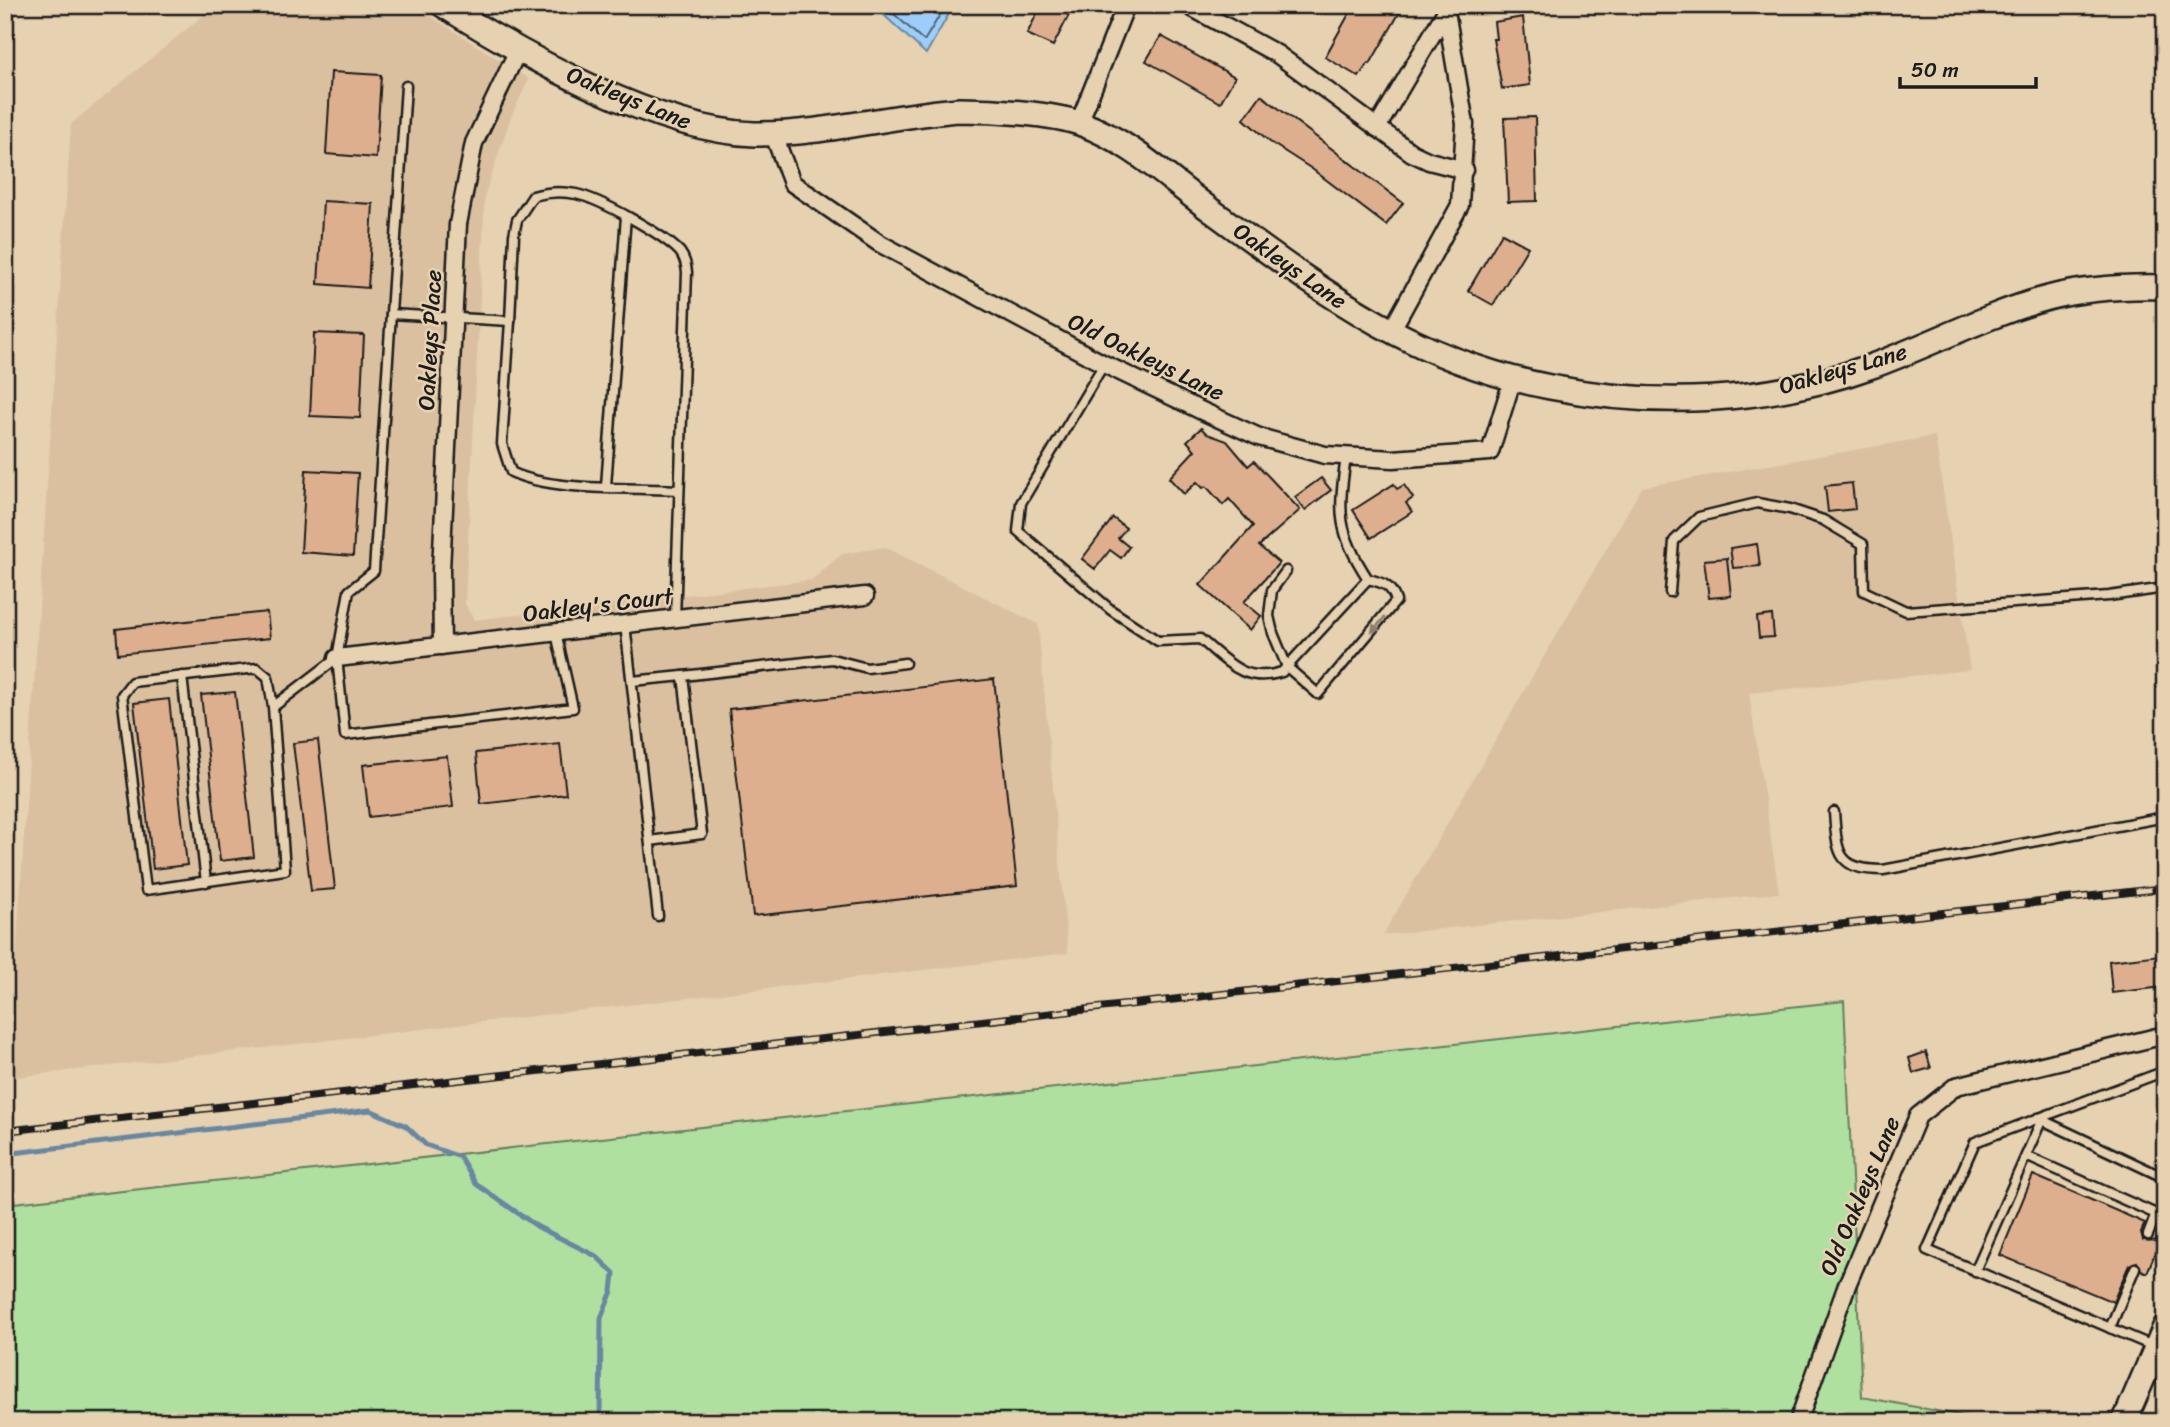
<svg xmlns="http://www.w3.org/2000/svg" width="2170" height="1427" viewBox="0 0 2170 1427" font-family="Sriracha,sans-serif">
  <rect width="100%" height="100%" fill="#e6d1b0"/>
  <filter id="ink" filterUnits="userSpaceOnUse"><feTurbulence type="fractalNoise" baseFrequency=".0143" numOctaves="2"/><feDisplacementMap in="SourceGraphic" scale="14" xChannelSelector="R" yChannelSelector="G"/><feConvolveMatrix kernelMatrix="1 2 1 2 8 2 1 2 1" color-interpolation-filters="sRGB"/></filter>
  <g filter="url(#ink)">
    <g fill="#dbc0a0">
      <polygon points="216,5 413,5 529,79 510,119 485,194 465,604 474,620 812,580 842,554 885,547 1038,624 1068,953 8,1078 71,124"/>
      <polygon points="1935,436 1970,670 1749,693 1779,893 1383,935 1642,487"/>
    </g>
    <polygon fill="#afe0a0" stroke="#667e5e" stroke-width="2" points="1844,1001 1862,1397 1996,1422 5,1422 5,1204"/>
    <polygon fill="#9ccef9" stroke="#6987a1" stroke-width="2" points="873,5 954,5 926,54"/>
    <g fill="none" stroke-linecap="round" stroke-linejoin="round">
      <polyline stroke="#4f6374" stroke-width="2" points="884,5 924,41 946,5"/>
      <polyline stroke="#6987a1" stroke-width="5" points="5,1154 370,1110 406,1126 426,1145 460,1157 476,1184 538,1227 596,1256 614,1273 612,1291 601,1318 600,1422"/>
    </g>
    <g fill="#ddaf8e" stroke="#1c1c1c" stroke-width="2">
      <polygon points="1041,5 1071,5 1066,14 1069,15 1053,46 1027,34"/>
      <polygon points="1354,5 1404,5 1370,64 1368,63 1359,77 1325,57"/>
      <polygon points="1523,17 1530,85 1502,89 1493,39 1496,39 1494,22"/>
      <polygon points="1161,36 1235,77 1220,103 1146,61"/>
      <polygon points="331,72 381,75 376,158 326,154"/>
      <polygon points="1261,95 1403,203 1386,225 1312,169 1270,142 1244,119"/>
      <polygon points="1535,117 1537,201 1508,202 1504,118"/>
      <polygon points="323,201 373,204 368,288 318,284"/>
      <polygon points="1502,233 1528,247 1493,305 1468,291"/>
      <polygon points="314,333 364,335 360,418 310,416"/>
      <polygon points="1201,428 1207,434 1227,441 1248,466 1254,461 1300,510 1259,546 1279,563 1244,602 1261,616 1250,630 1200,585 1253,526 1229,499 1223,505 1206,486 1203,488 1197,482 1184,494 1169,478 1195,450 1187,441"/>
      <polygon points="306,470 358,473 353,556 301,552"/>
      <polygon points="1321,478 1331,490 1305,510 1295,497"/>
      <polygon points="1852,483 1855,509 1828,512 1825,486"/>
      <polygon points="1394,484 1397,489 1404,485 1413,498 1406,503 1412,512 1371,538 1353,510"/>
      <polygon points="1113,518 1126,528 1118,538 1129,547 1121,558 1110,550 1095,569 1082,559"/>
      <polygon points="1757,544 1760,566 1733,568 1730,548"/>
      <polygon points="1727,558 1731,596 1709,598 1704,560"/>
      <polygon points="267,612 270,638 118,654 116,629"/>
      <polygon points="1772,615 1774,637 1759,638 1757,617"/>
      <polygon points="994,679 1017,886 753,916 729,709"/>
      <polygon points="235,692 254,857 220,861 201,695"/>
      <polygon points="169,699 187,865 153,869 134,703"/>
      <polygon points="318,740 335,889 311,891 293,743"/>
      <polygon points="560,744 566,794 481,804 476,753"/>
      <polygon points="447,756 453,807 369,817 363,765"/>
      <polygon points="2160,955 2163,987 2112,993 2109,961"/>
      <polygon points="1926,1052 1931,1068 1913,1073 1909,1058"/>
      <polygon points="2033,1175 2145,1223 2141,1232 2143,1240 2160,1241 2147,1273 2141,1270 2137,1262 2129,1265 2113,1302 2000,1255"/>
    </g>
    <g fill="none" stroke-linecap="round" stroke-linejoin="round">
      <defs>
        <g id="lane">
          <polyline points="406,86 374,571 349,591 337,658 345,735 573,708 556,633"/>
          <path d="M391,314L510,321L514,235L517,220L533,196C547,192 561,191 576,194C600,199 663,234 680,252C685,259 686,264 687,272L675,619"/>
          <path d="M510,321L502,444L511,472C552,492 632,487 679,490"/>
          <path d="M1104,364L1021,503L1018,531L1111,610L1158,641L1200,639C1228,662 1244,684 1282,672L1368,579"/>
          <polyline points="606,486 626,216"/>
          <path d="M1286,571L1272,590L1269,616L1273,633L1287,667L1318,694L1396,601C1391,585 1384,583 1368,579C1337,531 1338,513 1346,457"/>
          <polyline points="1670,592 1674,541 1699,517 1757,503 1790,509 1823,520 1863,544 1864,591 1906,611 2109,596 2165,588"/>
          <polyline points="625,624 658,916"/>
          <polyline points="182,676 206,882"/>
          <polyline points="632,681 683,676"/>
          <polyline points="273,707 268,677 257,668 132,682 122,695 146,890 285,870 273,707 337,658"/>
          <path d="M1834,812C1837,853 1837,870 1883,870L2165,817"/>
          <polyline points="650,841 702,834 683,676 832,659 867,668 905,663"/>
          <polyline points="2038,1118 2165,1178"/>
          <polyline points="2026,1156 2156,1214 2165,1209"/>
          <polyline points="2148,1235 2156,1214"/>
          <polyline points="1975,1271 2042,1119"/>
          <polyline points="2110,1328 2135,1268"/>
          <polyline points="2155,1347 1927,1250 1975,1142 2165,1071"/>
          <polyline points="2130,1416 2147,1422"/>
        </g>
        <g id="street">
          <polyline points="1187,5 1277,54 1412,153 1429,161 1464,170"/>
          <polyline points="1079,123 1126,5"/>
          <polyline points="1377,128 1446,11"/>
          <polyline points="773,133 792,183 879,243 1104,364 1202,411 1259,437 1325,455 1393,459 1490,452 1513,378"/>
          <polyline points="1390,333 1460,205 1465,124 1445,5"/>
          <polyline points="442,646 441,570 458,224 474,143 519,48"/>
          <polyline points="337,658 865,596"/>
          <polyline points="1798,1422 1847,1285 1918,1116 1956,1086 2165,1035"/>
        </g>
        <g id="secondary">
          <path d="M443,5C524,56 658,131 754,134C821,135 892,115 959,110C992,110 1052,113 1082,124C1130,141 1171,181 1212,211C1323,292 1411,360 1550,387C1656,408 1769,403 1872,366C1930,345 1988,314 2048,298C2086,288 2126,286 2165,287"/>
          <polyline points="2124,1422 2165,1327"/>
        </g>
      </defs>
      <use href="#lane" stroke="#1c1c1c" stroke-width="13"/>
      <use href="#street" stroke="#1c1c1c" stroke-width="21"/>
      <use href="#secondary" stroke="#1c1c1c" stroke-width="28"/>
      <use href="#lane" stroke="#e6d1b0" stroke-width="8"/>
      <use href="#street" stroke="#e6d1b0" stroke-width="16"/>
      <use href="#secondary" stroke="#e6d1b0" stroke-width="23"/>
      <defs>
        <polyline id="rail" points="5,1131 2165,888"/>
      </defs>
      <use href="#rail" stroke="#1c1c1c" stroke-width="8"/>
      <use href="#rail" stroke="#e6d1b0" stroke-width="5" stroke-dasharray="16" stroke-linecap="butt"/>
    </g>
    <defs><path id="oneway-solid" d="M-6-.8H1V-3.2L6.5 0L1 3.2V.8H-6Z" transform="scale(1.75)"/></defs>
    <use fill="#8b806d" href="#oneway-solid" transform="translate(1378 625) rotate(131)"/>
  </g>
  <g text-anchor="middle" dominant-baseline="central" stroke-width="5" stroke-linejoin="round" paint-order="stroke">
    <g font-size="23" fill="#1c1c1c" stroke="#e6d1b0">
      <text transform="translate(629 98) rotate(22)">Oakleys Lane</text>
      <text transform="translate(1290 266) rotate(35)">Oakleys Lane</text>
      <text transform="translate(430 340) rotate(-87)">Oakleys Place</text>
      <text transform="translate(1146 357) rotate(26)">Old Oakleys Lane</text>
      <text transform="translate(1843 369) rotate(-16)">Oakleys Lane</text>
      <text transform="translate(598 605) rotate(-7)">Oakley's Court</text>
      <text transform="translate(1860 1196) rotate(-67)">Old Oakleys Lane</text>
    </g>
  </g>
  <rect width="2170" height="1427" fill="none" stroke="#e6d1b0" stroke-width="28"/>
  <rect x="14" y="14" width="2142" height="1399" fill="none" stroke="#1c1c1c" stroke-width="2.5" filter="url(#ink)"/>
  <path d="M1900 77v10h136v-10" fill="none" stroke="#1c1c1c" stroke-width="3.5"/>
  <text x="1911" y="77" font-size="21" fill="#1c1c1c" stroke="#e6d1b0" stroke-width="5" paint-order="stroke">50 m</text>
</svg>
